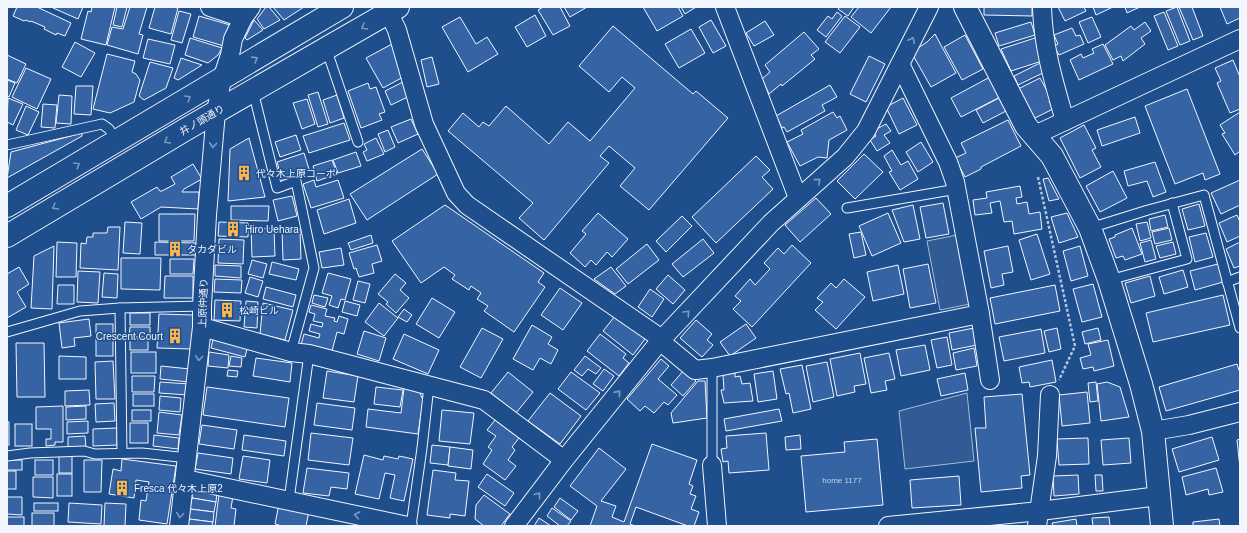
<svg xmlns="http://www.w3.org/2000/svg" width="1247" height="533" viewBox="0 0 1247 533" font-family="Helvetica,'Noto Sans JP',sans-serif">
  <rect width="100%" height="100%" fill="#1f4e8c"/>
  <g fill="#305b95" stroke="#a8bbd7">
    <polygon points="957,235 970,304 940,310 927,241"/>
    <polygon points="967,393 974,461 905,469 899,411"/>
  </g>
  <g fill="#3563a3" stroke="#f2f6ff">
    <polygon points="17,7 37,7 71,23 65,36 57,33 56,35 44,29 45,27 31,21 30,22 26,20 24,21 13,16"/>
    <polygon points="54,7 83,7 78,19 53,8"/>
    <polygon points="92,7 115,7 106,45 81,39 88,11 91,12"/>
    <polygon points="117,7 127,7 122,27 113,25"/>
    <polygon points="130,7 147,7 139,34 143,35 138,54 107,45 112,27 123,29"/>
    <polygon points="155,7 173,7 178,8 171,34 149,28"/>
    <polygon points="266,7 269,7 280,20 264,29 257,19"/>
    <polygon points="273,7 304,7 284,20"/>
    <polygon points="543,7 560,7 570,26 553,35 538,10"/>
    <polygon points="564,7 587,7 570,17"/>
    <polygon points="643,7 678,7 683,16 657,31"/>
    <polygon points="681,7 696,7 685,14"/>
    <polygon points="840,7 854,7 848,16 838,9"/>
    <polygon points="859,7 891,7 871,33 851,17"/>
    <polygon points="984,7 1032,7 1032,16 984,15"/>
    <polygon points="1058,7 1084,7 1086,11 1065,21"/>
    <polygon points="1093,7 1113,7 1096,15"/>
    <polygon points="1125,7 1140,7 1127,13"/>
    <polygon points="1177,7 1190,41 1180,45 1166,11"/>
    <polygon points="1179,7 1192,7 1203,36 1193,40"/>
    <polygon points="1220,7 1240,7 1240,18 1227,24"/>
    <polygon points="179,11 191,14 182,43 171,40"/>
    <polygon points="837,12 842,16 826,37 817,30 828,16 832,19"/>
    <polygon points="1164,12 1178,46 1168,50 1154,16"/>
    <polygon points="535,15 546,36 527,47 515,27"/>
    <polygon points="199,16 230,25 224,46 193,37"/>
    <polygon points="845,16 860,27 840,53 825,42"/>
    <polygon points="460,17 476,44 487,37 498,54 468,72 442,27"/>
    <polygon points="1092,17 1101,37 1088,43 1079,22"/>
    <polygon points="254,20 263,30 247,40 245,38"/>
    <polygon points="711,20 726,46 713,53 699,27"/>
    <polygon points="765,21 774,35 754,46 746,33"/>
    <polygon points="1031,22 1035,35 999,46 995,33"/>
    <polygon points="1145,22 1151,31 1141,38 1145,44 1123,61 1121,56 1113,60 1105,45 1131,26 1134,30"/>
    <polygon points="613,26 693,94 696,91 728,118 649,210 620,186 635,168 609,146 600,156 609,163 544,240 519,218 533,203 448,131 463,113 479,127 483,122 489,126 506,106 549,144 568,122 590,141 635,88 622,77 609,92 579,66"/>
    <polygon points="1072,28 1076,36 1080,35 1084,44 1059,55 1054,46 1058,44 1054,35"/>
    <polygon points="691,29 705,53 679,68 665,44"/>
    <polygon points="804,32 819,49 811,55 815,59 782,86 781,84 769,94 762,79 770,72 765,65"/>
    <polygon points="935,34 956,73 931,87 914,57 918,48 927,42"/>
    <polygon points="965,35 983,69 962,80 944,47"/>
    <polygon points="1038,37 1042,61 1011,71 1001,49"/>
    <polygon points="190,38 222,48 218,55 208,63 185,55"/>
    <polygon points="148,39 175,45 170,64 143,58"/>
    <polygon points="75,42 95,53 81,77 62,67"/>
    <polygon points="394,43 405,76 383,88 366,58"/>
    <polygon points="1103,44 1113,64 1079,80 1070,60 1081,54 1083,58 1094,53 1092,49"/>
    <polygon points="107,54 135,61 132,72 136,74 140,80 134,102 110,113 93,109"/>
    <polygon points="7,55 26,64 17,83 7,79"/>
    <polygon points="869,56 885,64 866,102 850,94"/>
    <polygon points="432,57 439,84 427,87 421,60"/>
    <polygon points="181,58 202,65 178,80 174,78"/>
    <polygon points="1233,60 1240,77 1240,109 1230,113 1217,83 1221,81 1215,68"/>
    <polygon points="150,62 173,68 166,88 144,100 139,96"/>
    <polygon points="1040,63 1045,72 1018,85 1014,76"/>
    <polygon points="26,68 51,79 37,109 12,97"/>
    <polygon points="990,77 1000,97 961,117 951,98"/>
    <polygon points="1040,78 1052,100 1049,101 1053,109 1033,119 1018,89"/>
    <polygon points="7,80 15,83 9,97 7,96"/>
    <polygon points="405,81 412,95 391,105 385,91"/>
    <polygon points="368,83 370,89 376,87 385,112 379,114 382,120 361,128 348,91"/>
    <polygon points="830,85 837,97 822,105 825,111 787,132 784,127 782,128 776,116"/>
    <polygon points="76,86 93,86 91,115 74,114"/>
    <polygon points="1187,89 1220,174 1205,180 1203,173 1175,184 1145,106"/>
    <polygon points="318,92 328,124 318,127 308,95"/>
    <polygon points="59,95 72,96 71,124 56,123"/>
    <polygon points="337,95 344,118 330,123 323,100"/>
    <polygon points="8,98 23,104 13,125 7,122"/>
    <polygon points="903,98 917,125 899,134 886,107"/>
    <polygon points="999,98 1006,111 983,123 976,110"/>
    <polygon points="307,99 315,124 302,129 293,103"/>
    <polygon points="43,104 57,105 55,128 41,127"/>
    <polygon points="26,106 39,112 28,135 16,130"/>
    <polygon points="833,112 837,118 840,116 847,130 829,140 827,158 818,157 800,166 787,142 803,134 801,130"/>
    <polygon points="1240,112 1240,151 1235,155 1222,134 1225,133 1220,125"/>
    <polygon points="1135,117 1140,133 1102,146 1097,130"/>
    <polygon points="411,119 418,134 398,143 391,127"/>
    <polygon points="1008,120 1021,146 981,167 981,169 965,177 955,158 966,153 961,143"/>
    <polygon points="344,123 350,140 309,153 303,136"/>
    <polygon points="886,124 891,131 884,135 890,143 877,151 870,140 876,136 873,131"/>
    <polygon points="1084,125 1096,148 1092,150 1101,167 1080,178 1060,138"/>
    <polygon points="388,130 395,147 385,152 378,134"/>
    <polygon points="82,133 82,136 7,178 11,152"/>
    <polygon points="296,135 301,150 280,157 275,142"/>
    <polygon points="249,138 265,197 228,201 230,149"/>
    <polygon points="376,138 384,154 367,161 363,152 367,150 364,144"/>
    <polygon points="921,142 933,162 918,172 906,152"/>
    <polygon points="422,149 438,174 367,220 350,194"/>
    <polygon points="892,150 901,165 908,161 918,179 900,190 889,172 892,171 884,156"/>
    <polygon points="356,152 361,166 338,173 333,160"/>
    <polygon points="304,153 309,169 293,174 294,180 283,183 277,162"/>
    <polygon points="864,154 883,172 855,199 837,181"/>
    <polygon points="756,156 770,170 762,177 773,189 716,243 692,217"/>
    <polygon points="332,160 337,174 317,181 313,166"/>
    <polygon points="1155,162 1166,192 1153,197 1147,181 1128,186 1124,171"/>
    <polygon points="193,164 202,179 184,189 182,192 199,192 198,209 161,207 141,219 131,202 157,187 160,191 162,191 175,184 171,177"/>
    <polygon points="1113,171 1127,198 1100,212 1086,186"/>
    <polygon points="1048,178 1059,199 1049,201 1043,179"/>
    <polygon points="314,180 316,187 338,180 344,198 311,208 303,184"/>
    <polygon points="1240,180 1240,205 1221,214 1211,193"/>
    <polygon points="1020,186 1022,197 1016,198 1017,204 1027,202 1029,214 1040,212 1042,229 1014,234 1012,221 1004,222 1000,201 990,203 992,213 975,215 973,200 987,198 986,192"/>
    <polygon points="292,196 297,216 278,221 273,200"/>
    <polygon points="816,198 831,214 800,242 785,225"/>
    <polygon points="349,199 356,223 324,234 317,210"/>
    <polygon points="943,203 949,234 926,238 920,207"/>
    <polygon points="1199,204 1205,226 1188,230 1182,209"/>
    <polygon points="445,205 544,273 538,282 545,287 514,332 484,311 488,306 477,299 481,293 471,286 469,290 452,279 455,275 444,267 421,283 392,241"/>
    <polygon points="913,205 920,239 904,242 892,210"/>
    <polygon points="231,206 269,206 268,221 231,220"/>
    <polygon points="598,213 628,239 612,257 607,252 596,265 591,260 585,267 570,253 586,234 582,231"/>
    <polygon points="888,213 901,243 872,256 859,226"/>
    <polygon points="1067,213 1078,237 1059,243 1051,217"/>
    <polygon points="159,214 195,214 194,241 159,241"/>
    <polygon points="1165,215 1168,227 1151,231 1149,219"/>
    <polygon points="1237,215 1240,222 1240,236 1227,242 1219,223"/>
    <polygon points="682,216 692,226 666,252 656,241"/>
    <polygon points="125,222 142,223 140,254 123,253"/>
    <polygon points="219,222 248,223 248,237 218,236"/>
    <polygon points="1147,222 1151,238 1140,241 1136,224"/>
    <polygon points="108,227 120,227 118,270 80,268 81,243 86,244 87,237 93,237 93,233 107,233"/>
    <polygon points="274,228 275,256 252,257 251,229"/>
    <polygon points="1132,228 1142,254 1125,260 1123,256 1116,258 1109,239 1115,237 1115,235"/>
    <polygon points="1169,228 1172,240 1155,244 1152,232"/>
    <polygon points="300,229 301,259 283,260 282,230"/>
    <polygon points="861,232 866,255 854,258 849,234"/>
    <polygon points="1206,233 1213,257 1195,262 1189,237"/>
    <polygon points="1037,234 1050,274 1031,280 1019,240"/>
    <polygon points="371,235 373,243 351,250 348,243"/>
    <polygon points="219,239 244,240 243,264 218,263"/>
    <polygon points="703,239 714,253 683,277 672,264"/>
    <polygon points="1151,240 1156,259 1145,262 1140,243"/>
    <polygon points="57,242 77,243 76,277 56,277"/>
    <polygon points="155,242 196,243 196,255 155,255"/>
    <polygon points="1173,242 1176,254 1160,258 1156,246"/>
    <polygon points="1240,242 1240,266 1234,268 1226,249"/>
    <polygon points="647,244 659,260 628,284 616,269"/>
    <polygon points="377,245 382,261 372,264 374,273 359,277 356,268 354,269 349,253"/>
    <polygon points="792,245 811,263 752,327 733,309 741,301 735,296 750,279 755,285 770,269 764,263 778,248 784,254"/>
    <polygon points="54,246 52,309 31,308 34,256"/>
    <polygon points="1008,246 1013,272 1002,274 1004,285 991,288 984,251"/>
    <polygon points="1080,246 1088,276 1071,281 1063,251"/>
    <polygon points="341,248 344,265 322,268 319,252"/>
    <polygon points="121,258 161,258 160,290 121,289"/>
    <polygon points="170,259 194,259 193,274 170,274"/>
    <polygon points="252,260 267,264 263,278 248,274"/>
    <polygon points="272,262 299,269 296,280 269,274"/>
    <polygon points="928,264 936,303 910,308 903,269"/>
    <polygon points="1218,264 1223,282 1195,290 1190,271"/>
    <polygon points="215,265 241,266 241,278 215,276"/>
    <polygon points="898,265 904,294 873,301 867,272"/>
    <polygon points="19,267 29,284 17,292 26,307 7,318 7,274"/>
    <polygon points="611,267 626,286 615,294 594,279"/>
    <polygon points="1183,270 1188,287 1164,294 1159,277"/>
    <polygon points="78,271 100,272 98,303 77,302"/>
    <polygon points="104,273 118,274 117,298 102,297"/>
    <polygon points="328,273 351,279 345,300 341,299 338,308 329,305 332,296 322,293"/>
    <polygon points="395,274 406,283 400,290 409,298 396,313 386,304 388,302 378,294"/>
    <polygon points="668,275 685,290 673,304 656,289"/>
    <polygon points="165,276 193,276 193,298 164,298"/>
    <polygon points="1150,276 1155,296 1131,303 1125,283"/>
    <polygon points="250,277 263,281 258,297 245,293"/>
    <polygon points="215,279 242,280 241,293 214,292"/>
    <polygon points="844,279 865,297 836,329 815,310 823,302 817,298 831,283 836,288"/>
    <polygon points="358,281 370,284 365,303 353,300"/>
    <polygon points="1093,284 1102,317 1082,322 1073,289"/>
    <polygon points="58,285 74,285 74,304 57,304"/>
    <polygon points="1055,285 1060,311 995,324 990,298"/>
    <polygon points="266,287 296,295 293,307 263,299"/>
    <polygon points="560,288 582,303 563,330 541,315"/>
    <polygon points="650,289 664,299 652,317 638,307"/>
    <polygon points="314,295 328,298 325,307 312,303"/>
    <polygon points="1223,295 1230,325 1153,342 1146,313"/>
    <polygon points="432,298 455,312 439,338 416,324"/>
    <polygon points="215,300 241,301 240,321 214,320"/>
    <polygon points="246,301 258,302 257,328 244,327"/>
    <polygon points="345,301 360,305 357,316 342,312"/>
    <polygon points="263,303 293,310 285,340 260,334"/>
    <polygon points="379,303 398,318 384,336 365,322"/>
    <polygon points="311,305 327,309 325,316 335,318 334,321 337,322 339,316 348,319 344,334 337,332 332,351 321,348 320,350 301,345 304,334 319,338 320,334 309,331 311,324 322,327 323,323 313,321 315,314 309,312"/>
    <polygon points="404,309 412,315 407,322 398,317"/>
    <rect x="130" y="313" width="20" height="12"/>
    <polygon points="159,314 193,315 192,349 157,348"/>
    <polygon points="615,316 645,339 633,355 603,331"/>
    <polygon points="89,319 91,336 74,338 75,346 62,348 59,323"/>
    <polygon points="696,320 712,334 707,340 713,345 702,357 680,338"/>
    <rect x="96" y="324" width="17" height="32"/>
    <polygon points="746,324 756,338 730,356 720,342"/>
    <polygon points="532,325 552,337 548,344 558,350 551,364 540,358 533,370 513,359"/>
    <polygon points="130,327 150,327 150,337 129,337"/>
    <polygon points="482,328 503,339 481,378 460,367"/>
    <polygon points="974,328 977,345 952,350 949,333"/>
    <polygon points="1057,328 1061,349 1049,352 1044,331"/>
    <polygon points="1098,328 1101,340 1085,344 1082,332"/>
    <polygon points="1041,329 1045,353 1004,361 999,337"/>
    <polygon points="364,331 386,338 379,361 357,354"/>
    <polygon points="404,334 439,350 428,374 393,359"/>
    <polygon points="600,334 626,354 623,358 629,363 619,376 587,351"/>
    <polygon points="214,336 248,345 245,357 211,348"/>
    <polygon points="947,337 952,365 937,368 931,340"/>
    <rect x="130" y="339" width="18" height="11"/>
    <polygon points="1108,340 1114,366 1094,371 1093,367 1083,369 1080,358 1091,355 1088,344"/>
    <polygon points="16,343 44,343 45,397 17,397"/>
    <polygon points="925,345 930,370 901,376 896,350"/>
    <polygon points="974,348 977,366 956,370 953,353"/>
    <rect x="131" y="352" width="25" height="21"/>
    <polygon points="209,352 229,355 228,368 208,366"/>
    <polygon points="860,353 866,384 854,386 855,392 837,396 830,359"/>
    <polygon points="889,353 895,379 885,381 887,390 871,393 864,358"/>
    <polygon points="59,356 86,357 86,379 59,379"/>
    <polygon points="231,356 242,358 241,367 229,366"/>
    <polygon points="585,356 601,368 596,374 588,369 582,376 574,370"/>
    <polygon points="256,358 292,363 290,382 253,376"/>
    <polygon points="661,359 669,366 658,379 677,395 668,405 664,402 654,413 645,406 640,411 627,399"/>
    <polygon points="1052,360 1056,382 1030,387 1029,382 1022,383 1019,367"/>
    <polygon points="113,361 115,399 96,399 95,362"/>
    <polygon points="827,362 834,397 813,402 806,366"/>
    <polygon points="1237,364 1240,373 1240,390 1166,411 1159,387"/>
    <polygon points="802,365 811,409 793,413 789,393 786,394 780,369"/>
    <polygon points="161,366 190,369 189,382 160,379"/>
    <polygon points="604,369 614,376 603,391 593,384"/>
    <polygon points="228,370 238,371 237,377 227,376"/>
    <polygon points="684,370 696,381 683,396 671,385"/>
    <polygon points="327,371 358,376 354,402 323,398"/>
    <polygon points="773,371 777,399 758,402 754,374"/>
    <polygon points="508,372 533,392 516,413 491,393"/>
    <polygon points="571,372 600,393 586,410 558,389"/>
    <polygon points="735,373 735,377 740,376 742,384 750,383 753,401 724,403 721,390 724,390 723,375"/>
    <polygon points="965,373 968,390 941,396 937,379"/>
    <polygon points="132,376 155,376 154,392 132,392"/>
    <polygon points="698,381 705,381 707,418 673,423 671,413"/>
    <polygon points="160,382 189,384 188,395 159,393"/>
    <polygon points="1096,382 1098,401 1090,402 1088,383"/>
    <polygon points="1107,382 1120,387 1129,417 1101,421 1097,384"/>
    <polygon points="207,387 289,398 285,427 203,415"/>
    <polygon points="376,387 403,390 400,407 374,404"/>
    <polygon points="404,388 419,391 423,400 418,434 366,427 368,409 401,413"/>
    <polygon points="89,390 90,405 65,406 65,391"/>
    <polygon points="1087,392 1090,423 1062,426 1059,395"/>
    <polygon points="550,393 581,416 560,444 528,421"/>
    <rect x="133" y="394" width="21" height="12"/>
    <polygon points="1022,394 1030,475 1021,476 1022,488 981,492 975,428 986,428 984,397"/>
    <polygon points="160,396 181,398 180,412 159,410"/>
    <polygon points="114,403 115,421 96,422 95,404"/>
    <polygon points="317,403 355,408 352,430 314,425"/>
    <polygon points="63,406 63,442 55,442 55,445 46,446 46,439 51,439 51,429 36,429 36,407"/>
    <polygon points="86,406 86,419 66,420 66,407"/>
    <polygon points="779,409 782,421 726,431 724,419"/>
    <rect x="132" y="410" width="19" height="11"/>
    <polygon points="442,410 474,413 470,444 439,441"/>
    <polygon points="159,412 182,415 179,435 157,433"/>
    <polygon points="495,420 519,438 512,447 515,450 508,460 516,466 505,480 483,464 492,450 488,447 496,436 487,430"/>
    <polygon points="88,421 88,433 67,434 67,422"/>
    <rect x="7" y="422" width="2" height="23"/>
    <rect x="130" y="423" width="18" height="20"/>
    <rect x="15" y="424" width="17" height="22"/>
    <polygon points="202,425 237,430 234,449 199,444"/>
    <polygon points="117,428 117,445 93,446 93,429"/>
    <polygon points="311,433 353,438 349,465 308,460"/>
    <polygon points="766,433 769,470 729,473 728,461 723,462 721,449 727,448 726,436"/>
    <polygon points="154,435 179,438 178,449 153,446"/>
    <polygon points="244,435 286,441 284,456 242,450"/>
    <polygon points="800,435 801,449 786,450 785,437"/>
    <polygon points="85,436 86,448 68,448 68,437"/>
    <polygon points="1212,437 1219,460 1179,472 1172,449"/>
    <polygon points="1088,438 1089,464 1059,465 1057,439"/>
    <polygon points="1129,438 1131,463 1103,465 1101,440"/>
    <polygon points="877,439 883,505 806,512 801,456 845,452 844,442"/>
    <polygon points="1240,439 1240,468 1237,440"/>
    <polygon points="652,444 697,460 689,484 693,486 690,494 696,496 691,509 699,512 694,526 688,526 636,507 630,524 635,526 590,526 597,506 570,486 599,448 626,469 601,501 616,506 612,517 624,522"/>
    <polygon points="432,445 450,447 448,465 430,463"/>
    <polygon points="450,447 473,450 471,469 448,466"/>
    <polygon points="198,453 233,458 231,474 195,469"/>
    <polygon points="364,455 383,460 384,456 398,459 399,456 413,459 404,501 390,498 395,475 385,473 379,499 355,494"/>
    <rect x="59" y="456" width="13" height="17"/>
    <polygon points="243,456 270,460 267,483 239,479"/>
    <polygon points="122,459 176,466 167,524 139,520 141,500 146,501 149,482 136,480 134,498 109,494 113,469 121,471"/>
    <rect x="7" y="460" width="15" height="10"/>
    <rect x="35" y="460" width="18" height="15"/>
    <polygon points="84,460 102,460 101,492 84,492"/>
    <polygon points="307,468 349,473 347,489 331,487 329,496 303,493"/>
    <polygon points="1216,468 1223,492 1209,495 1208,489 1186,495 1182,477"/>
    <polygon points="433,470 456,473 455,480 469,481 465,516 450,514 450,518 427,515"/>
    <rect x="7" y="471" width="9" height="18"/>
    <rect x="57" y="474" width="15" height="22"/>
    <polygon points="487,474 514,493 505,506 478,487"/>
    <polygon points="1078,475 1079,494 1054,496 1053,476"/>
    <polygon points="1095,475 1102,475 1103,491 1096,491"/>
    <polygon points="959,476 961,505 912,508 910,480"/>
    <polygon points="33,477 53,477 53,498 33,497"/>
    <polygon points="193,488 217,492 216,502 192,498"/>
    <polygon points="219,494 233,496 231,508 236,509 234,526 215,526"/>
    <polygon points="484,495 510,514 501,526 484,526 475,519 476,505"/>
    <polygon points="7,497 22,497 22,515 7,514"/>
    <polygon points="192,498 216,502 214,512 190,509"/>
    <polygon points="560,498 578,511 571,520 554,507"/>
    <rect x="34" y="503" width="24" height="8"/>
    <polygon points="69,503 102,505 101,524 68,522"/>
    <polygon points="105,503 126,504 125,526 104,526"/>
    <polygon points="279,504 309,511 306,526 282,526 275,524"/>
    <polygon points="552,508 571,521 567,526 560,526 547,516"/>
    <polygon points="190,509 214,512 213,522 189,519"/>
    <rect x="32" y="513" width="22" height="13"/>
    <rect x="7" y="517" width="17" height="9"/>
    <polygon points="1109,517 1110,526 1093,526 1092,518"/>
    <polygon points="539,518 551,526 534,526"/>
    <polygon points="189,519 213,522 212,526 188,526"/>
    <polygon points="1076,519 1077,526 1053,526 1052,523"/>
    <polygon points="1219,519 1220,526 1193,526 1193,522"/>
  </g>
  <g fill="none" stroke-linecap="round" stroke-linejoin="round">
    <defs>
      <g id="lane">
        <polyline points="326,48 358,142"/>
        <polyline points="253,91 277,188 296,181 314,268 291,352"/>
        <polyline points="7,145 102,124 109,129 117,141"/>
        <polyline points="847,208 957,189"/>
        <polyline points="1090,228 1148,210 1204,195 1240,328"/>
        <polyline points="1109,280 1187,259 1172,203"/>
        <polyline points="1227,282 1240,277"/>
        <polyline points="120,308 122,453"/>
        <polyline points="7,332 80,311 120,308 202,306"/>
        <polyline points="7,456 30,453 84,451 95,454 142,453 188,458"/>
        <polyline points="712,465 712,368"/>
        <polyline points="289,500 309,354"/>
        <polyline points="411,526 422,448 429,386"/>
      </g>
      <g id="street">
        <polyline points="210,7 243,18"/>
        <polyline points="386,7 397,30 424,124 456,193 467,205 656,335 660,341 695,370 712,368 980,314"/>
        <polyline points="725,7 798,198"/>
        <path d="M1042,7C1043,47 1054,83 1065,121"/>
        <polyline points="900,64 948,162 955,182 980,314 990,380"/>
        <polyline points="1035,135 1240,39"/>
        <polyline points="202,327 291,352 309,354 484,400 564,460"/>
        <polyline points="1153,431 1189,425 1240,412"/>
        <polyline points="712,465 717,526"/>
        <polyline points="185,479 408,526"/>
        <polyline points="179,526 202,327 202,306 207,215 216,112 222,79 230,55 233,39 243,18 251,7"/>
        <polyline points="514,526 564,460 660,341 771,223 845,157 866,131 929,7"/>
        <polyline points="888,526 1040,511 1159,496"/>
        <polyline points="1037,526 1047,456 1050,395"/>
      </g>
      <g id="secondary">
        <polyline points="965,7 1026,126 1052,156 1090,228 1109,280 1141,384 1153,431 1162,526"/>
        <polyline points="7,206 342,7"/>
        <polyline points="7,236 188,128 398,7"/>
      </g>
    </defs>
    <use href="#lane" stroke="#f2f6ff" stroke-width="11"/>
    <use href="#street" stroke="#f2f6ff" stroke-width="20"/>
    <use href="#secondary" stroke="#f2f6ff" stroke-width="24"/>
    <polyline stroke="#b3c4dc" stroke-width="2.5" stroke-dasharray="3 2" stroke-linecap="butt" points="1038,177 1075,346 1059,380"/>
    <use href="#lane" stroke="#1f4e8c" stroke-width="9"/>
    <use href="#street" stroke="#1f4e8c" stroke-width="18"/>
    <use href="#secondary" stroke="#1f4e8c" stroke-width="22"/>
  </g>
  <defs><path id="oneway-chevron" d="M-2-3.5L2.5 0L-2 3.5" fill="none" stroke-width="1.6" stroke-linecap="round" stroke-linejoin="round"/></defs>
  <g stroke="#7e9ac0">
    <use href="#oneway-chevron" transform="translate(364 27) rotate(150)"/>
    <use href="#oneway-chevron" transform="translate(912 40) rotate(-63)"/>
    <use href="#oneway-chevron" transform="translate(255 59) rotate(-31)"/>
    <use href="#oneway-chevron" transform="translate(188 98) rotate(-31)"/>
    <use href="#oneway-chevron" transform="translate(167 141) rotate(149)"/>
    <use href="#oneway-chevron" transform="translate(213 145) rotate(95)"/>
    <use href="#oneway-chevron" transform="translate(77 165) rotate(-31)"/>
    <use href="#oneway-chevron" transform="translate(818 181) rotate(-41)"/>
    <use href="#oneway-chevron" transform="translate(55 207) rotate(149)"/>
    <use href="#oneway-chevron" transform="translate(687 313) rotate(-47)"/>
    <use href="#oneway-chevron" transform="translate(199 358) rotate(96)"/>
    <use href="#oneway-chevron" transform="translate(618 393) rotate(-51)"/>
    <use href="#oneway-chevron" transform="translate(538 495) rotate(-53)"/>
    <use href="#oneway-chevron" transform="translate(180 515) rotate(98)"/>
    <use href="#oneway-chevron" transform="translate(357 515) rotate(-168)"/>
  </g>
  <defs>
    <symbol id="building-bare" viewBox="-9 -9 18 18"><path d="M-4-6H4V6H1V3H-1V6H-4ZM-2.5-4.3h1.7v1.8h-1.7ZM.8-4.3h1.7v1.8H.8ZM-2.5-1h1.7V.8h-1.7ZM.8-1h1.7V.8H.8Z" fill="#ffb74d" stroke="#1f4e8c" stroke-width="2.5" paint-order="stroke"/></symbol>
  </defs>
  <g fill-rule="evenodd">
    <use href="#building-bare" x="233" y="162" width="22" height="22"/>
    <use href="#building-bare" x="222" y="218" width="22" height="22"/>
    <use href="#building-bare" x="164" y="238" width="22" height="22"/>
    <use href="#building-bare" x="216" y="299" width="22" height="22"/>
    <use href="#building-bare" x="164" y="325" width="22" height="22"/>
    <use href="#building-bare" x="111" y="477" width="22" height="22"/>
  </g>
  <g text-anchor="middle" dominant-baseline="central" stroke-width="3" stroke-linejoin="round" paint-order="stroke">
    <g font-size="8" fill="#c3d1e8">
      <text x="842" y="480">home 1177</text>
    </g>
    <g font-size="10" fill="#f2f6ff" stroke="#1f4e8c">
      <text transform="translate(202 120) rotate(-30)">井ノ頭通り</text>
      <text transform="translate(203 303) rotate(-88)">上原仲通り</text>
    </g>
    <g font-size="10" fill="#f2f6ff" stroke="#1f4e8c" text-anchor="start">
      <text x="256" y="173">代々木上原コーポ</text>
      <text x="245" y="229">Hiro Uehara</text>
      <text x="187" y="249">タカダビル</text>
      <text x="239" y="310">松崎ビル</text>
      <text x="163" y="336" text-anchor="end">Crescent Court</text>
      <text x="134" y="488">Fresca 代々木上原2</text>
    </g>
  </g>
  <rect width="1247" height="533" fill="none" stroke="#f2f6ff" stroke-width="16"/>
</svg>
